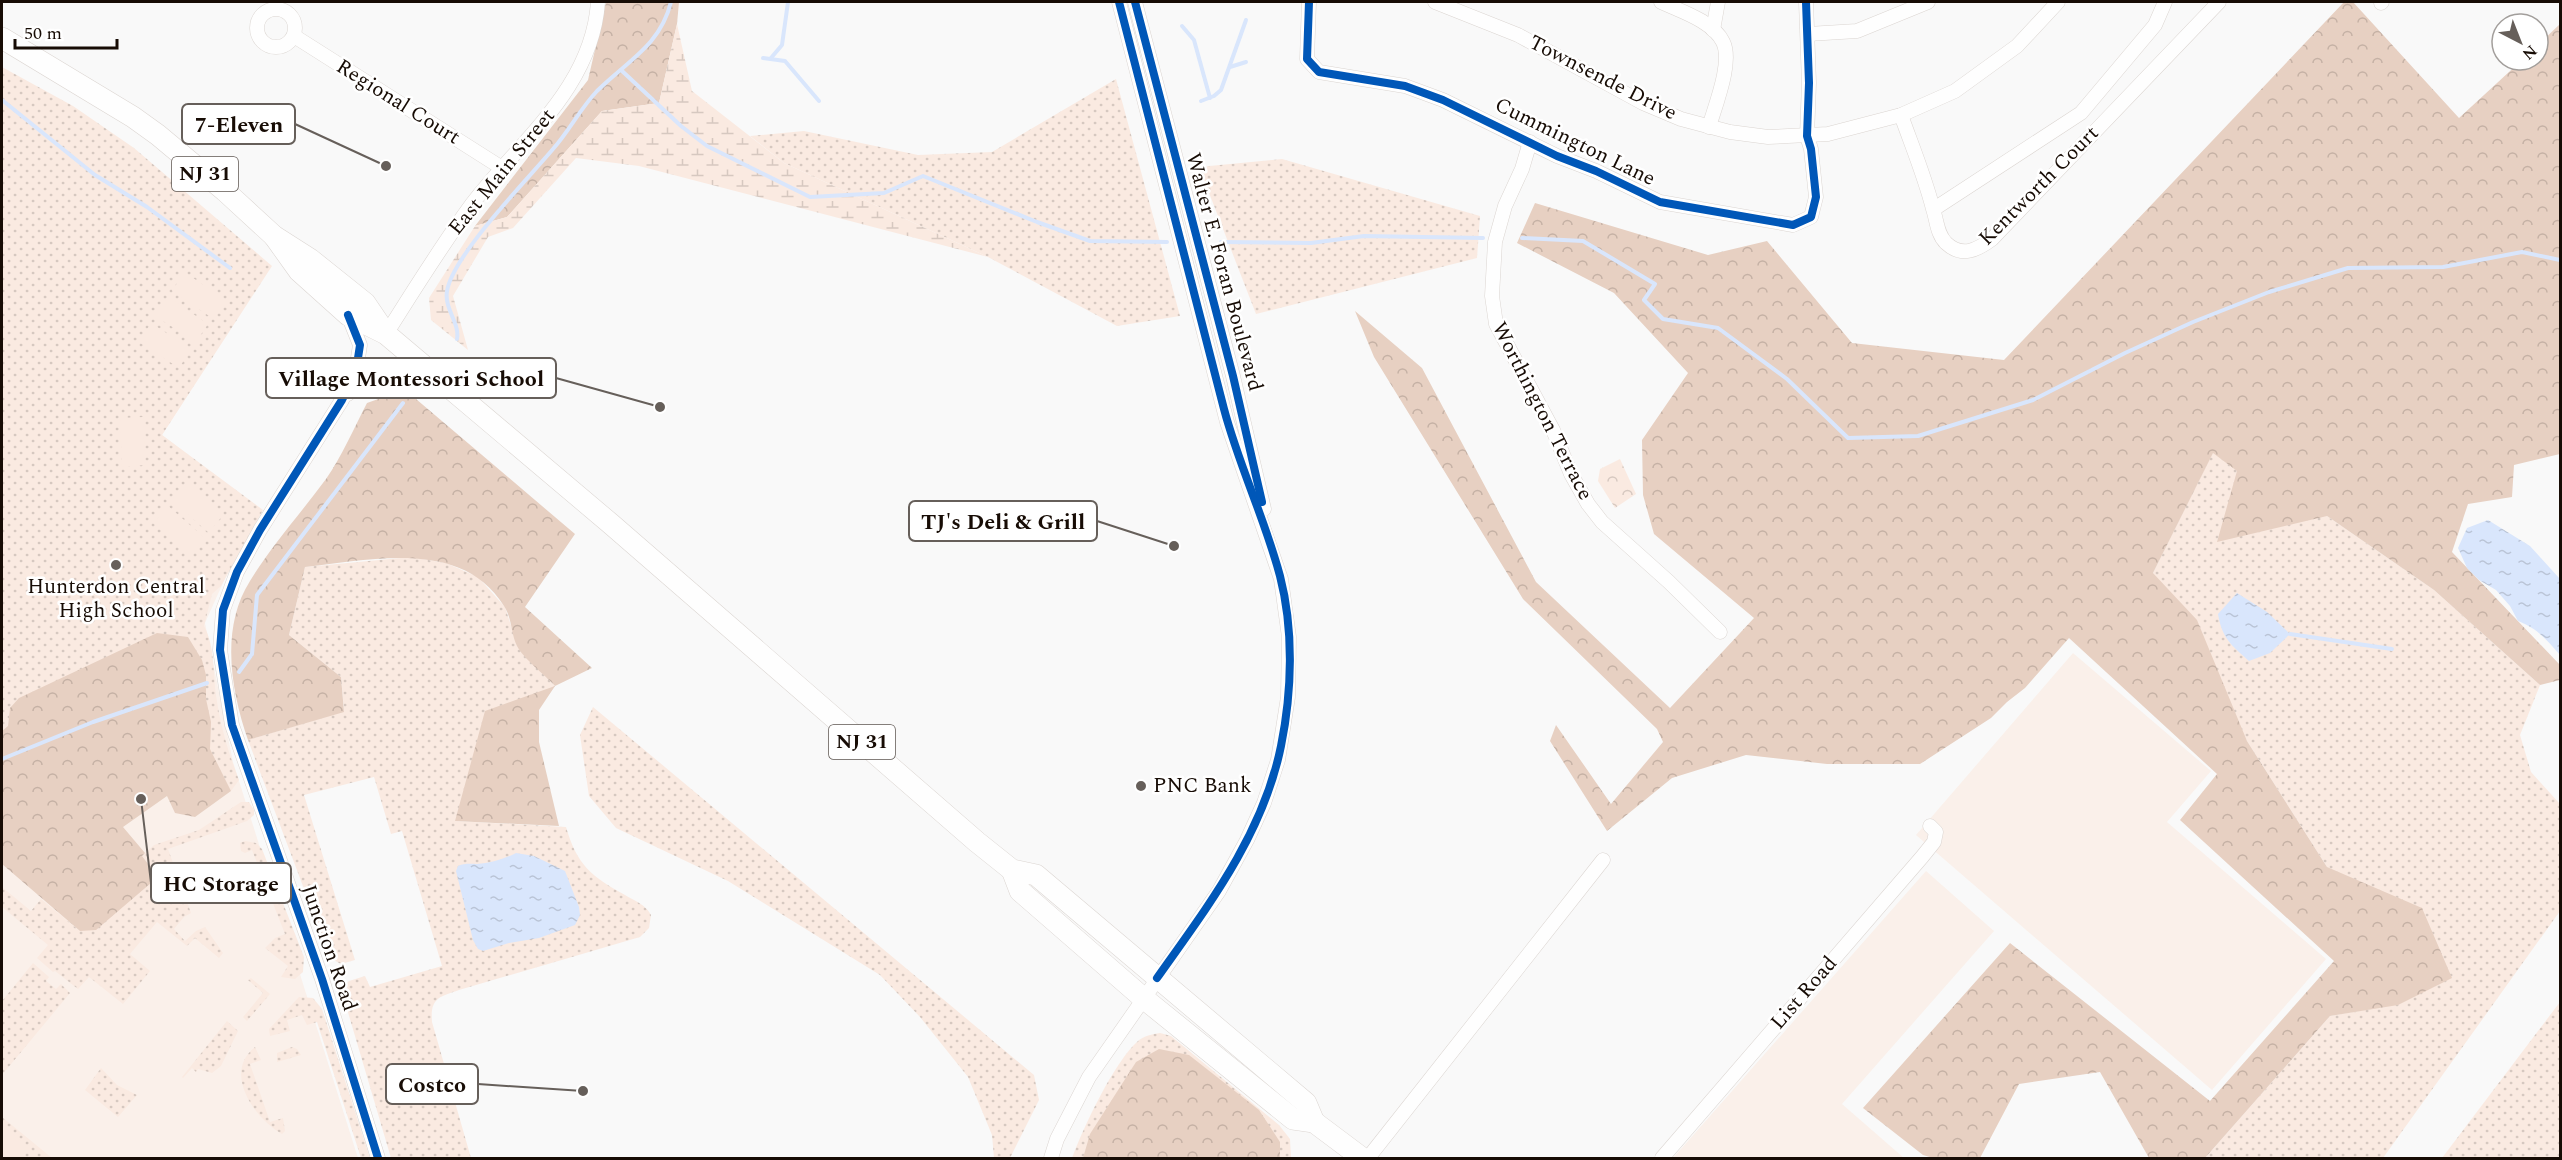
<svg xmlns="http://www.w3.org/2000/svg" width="2562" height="1160" viewBox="0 0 2562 1160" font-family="Spectral,serif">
  <defs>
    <pattern id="grass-dots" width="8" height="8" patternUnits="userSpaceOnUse" patternTransform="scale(1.5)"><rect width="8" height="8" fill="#faeae1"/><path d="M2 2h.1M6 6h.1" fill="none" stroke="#d6c8c0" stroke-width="1.8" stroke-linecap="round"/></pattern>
    <pattern id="forest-crowns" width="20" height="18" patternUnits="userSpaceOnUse" patternTransform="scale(1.5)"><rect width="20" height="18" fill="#e7d0c2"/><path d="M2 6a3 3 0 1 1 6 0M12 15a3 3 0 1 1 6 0" fill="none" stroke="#c5b1a5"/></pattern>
    <pattern id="wetland-marsh" width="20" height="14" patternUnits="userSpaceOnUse" patternTransform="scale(1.5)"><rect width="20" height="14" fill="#faeae1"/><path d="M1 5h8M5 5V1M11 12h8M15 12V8" fill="none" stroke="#d6c8c0"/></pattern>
    <pattern id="park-crowns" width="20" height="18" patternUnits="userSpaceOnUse" patternTransform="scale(1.5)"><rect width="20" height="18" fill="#faeae1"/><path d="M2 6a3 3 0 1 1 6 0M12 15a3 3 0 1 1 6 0" fill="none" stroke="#d6c8c0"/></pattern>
    <pattern id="water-ripples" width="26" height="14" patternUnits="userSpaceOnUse" patternTransform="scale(1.5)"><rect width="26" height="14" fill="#d9e6fc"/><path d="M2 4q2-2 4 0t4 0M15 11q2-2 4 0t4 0" fill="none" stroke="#bac4d6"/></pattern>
  </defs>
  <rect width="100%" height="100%" fill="#f9f9f9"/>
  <g fill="#faf0ea">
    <polygon points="2,73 267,271 162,435 257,507 205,623 233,762 358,1158 2,1158"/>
    <polygon points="2073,653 2211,771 2167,822 2326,959 2212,1090 1916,835"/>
    <polygon points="1926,871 1994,931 1842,1104 1904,1158 1673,1158"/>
  </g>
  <g fill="url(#grass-dots)">
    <path d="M2,67L73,106L134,148L272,266L162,435L263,510L221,586L212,594L204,626C215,646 213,673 216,695C220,724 228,752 239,780L231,791L209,749L10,708L8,726L2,731Z"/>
    <polygon points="1116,79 1180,316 1117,326 988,257 784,163 750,136 804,131 918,155 992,152"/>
    <polygon points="1282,159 1480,216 1477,258 1256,314 1199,167"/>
    <polygon points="2213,452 2327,516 2434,590 2540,685 2520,735 2531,772 2560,804 2560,911 2383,1158 2205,1158 2330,1016 2398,1004 2327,867 2247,741 2153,573"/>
    <path d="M411,557L446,563L478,577L505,607L518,647L555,686L455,821L566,827C577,865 591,876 625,895C635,901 646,905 651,915L649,928L640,937L459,990C439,997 430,998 432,1022L471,1158H391L342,992L343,986L349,981L365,976L370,987L442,966L402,831L391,834L374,777L304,795L355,960L341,964L330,958L248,740L344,711L341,677L289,635L305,567Z"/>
    <polygon points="593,707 1034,1075 1039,1100 1010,1158 994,1158 992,1135 968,1077 920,1017 880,975 728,881 616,828 589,796 580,735"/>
    <polygon points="241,802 249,802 254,810 254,815 247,821 168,849 191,913 184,917 174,929 185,941 196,931 205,927 223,953 219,958 195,938 187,946 157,922 130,954 150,971 123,1004 89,977 78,989 55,971 53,972 37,958 48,945 2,907 2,887 31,911 41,899 80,931 158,877 142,856 154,845 199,830"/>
    <polygon points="245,841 256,843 262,849 304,957 303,972 295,979 281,977 288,966 265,948 275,938 285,934 252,850 245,853 241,851 240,843"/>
    <polygon points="33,963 49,977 46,981 56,989 61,984 70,993 2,1075 2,1001"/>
    <polygon points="251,978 270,994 247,1021 243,1017 263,993 248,980"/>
    <polygon points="299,997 313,998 322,1009 370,1158 361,1158 317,1022 307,1025 302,1015 287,1020 290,1031 270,1036 269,1029"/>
    <polygon points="2560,1002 2560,1158 2442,1158"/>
    <polygon points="227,1021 238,1031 221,1066 212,1073 198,1069 196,1072 192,1068 183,1078 182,1077"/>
    <path d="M1160,1033L1171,1036L1279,1125L1290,1139L1291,1158H1072C1083,1128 1114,1062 1138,1041C1144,1036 1152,1034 1160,1033Z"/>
    <path d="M255,1047L261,1060L250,1064L270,1122L283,1118L285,1131L282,1134C255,1119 222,1073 255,1047Z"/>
    <polygon points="292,1047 297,1049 301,1055 277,1062 277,1053"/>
    <polygon points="101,1068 117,1085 137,1095 118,1117 85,1090"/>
    <polygon points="2,1117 52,1158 2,1158"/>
  </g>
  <g fill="url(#forest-crowns)">
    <polygon points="606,2 679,2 677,24 659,103 602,111 507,217 475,226 588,80"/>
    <polygon points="2344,2 2353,2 2459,118 2522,60 2538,60 2538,45 2560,24 2560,454 2514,465 2512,497 2468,504 2452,552 2560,665 2560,680 2540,685 2434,590 2327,516 2217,542 2237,471 2213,453 2153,573 2197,620 2247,741 2327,867 2422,908 2452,978 2398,1005 2330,1016 2205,1158 2149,1158 2100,1072 2019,1084 1980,1158 1933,1158 1923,1155 1863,1108 2010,943 2210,1101 2334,961 2180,820 2217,774 2069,638 2025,688 2007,702 1991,718 1920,764 1827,764 1746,755 1672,778 1607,831 1550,741 1556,725 1611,804 1663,742 1657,729 1523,599 1374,357 1355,311 1422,368 1536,582 1670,708 1754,618 1654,534 1643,495 1642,440 1688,373 1614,293 1517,243 1535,203 1708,255 1767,241 1852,343 2004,360"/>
    <path d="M398,392L416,399L575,534L525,607L592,668L555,686L539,710V742L559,826L455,821L485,711L555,686C545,675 523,658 517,646C511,634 512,618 504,606C462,538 371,560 305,567L289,635L341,677L344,712L248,740C231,691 220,628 250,581C272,545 301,513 326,479C342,456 354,428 367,403Z"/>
    <polygon points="157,633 188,637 202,660 206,675 206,699 211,722 210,749 231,791 195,817 175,813 167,796 123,827 145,853 142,856 158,877 96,930 80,931 2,864 2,731 8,726 10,708 19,698"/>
    <polygon points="1159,1049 1189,1055 1259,1110 1280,1142 1280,1158 1083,1158 1090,1134 1136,1062"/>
  </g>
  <polygon fill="url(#wetland-marsh)" points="677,24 692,91 784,163 988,257 639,166 576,158 513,228 488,237 453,296 468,350 431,320 429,298 475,226 507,217 602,111 659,103"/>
  <polygon fill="url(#park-crowns)" points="1620,459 1636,494 1615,508 1598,481 1600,469"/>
  <g fill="#faeae1">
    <polygon points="184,272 225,299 212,318 172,291"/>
    <polygon points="168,297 208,324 196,342 155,316"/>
    <polygon points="151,323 191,349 179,368 139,342"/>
    <polygon points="143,417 145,465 122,467 120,418"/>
    <polygon points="187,484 223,515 209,533 172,501"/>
    <polygon points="168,506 205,538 190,555 153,523"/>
    <polygon points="2,1125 26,1145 20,1158 2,1158"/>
  </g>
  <g fill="url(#water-ripples)">
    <path d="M2488,520L2530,546L2560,579V655C2547,640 2537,628 2518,621L2510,606L2496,590L2479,580L2467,568L2458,548L2467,528Z"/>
    <path d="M2237,593L2267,612L2290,634L2270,653L2249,661C2231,645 2222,638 2218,614Z"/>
    <path d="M516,853L534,856L565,871L579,907L580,915L575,925L539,938L509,943L483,951L478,949L473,940L456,871L458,866C465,863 470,864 477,864C491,863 504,859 516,853Z"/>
  </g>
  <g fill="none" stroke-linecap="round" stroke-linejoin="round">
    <g stroke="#d9e6fc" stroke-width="4">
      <polyline points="1182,26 1194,40 1210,98"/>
      <polyline points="763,58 785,61 819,101"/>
      <polyline points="771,58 782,45 788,2"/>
      <polyline points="1230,67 1246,62"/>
      <polyline points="621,70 681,126 707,146 810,197 884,193 923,176 1037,222 1090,241 1167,242"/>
      <polyline points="2,100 95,175 147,207 230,268"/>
      <polyline points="1201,101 1214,96 1221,90 1246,20"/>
      <polyline points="1522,238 1583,241 1655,284 1644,300 1663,319 1718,328 1787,379 1848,438 1918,436 2033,400 2125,353 2193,322 2269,292 2348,268 2443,267 2522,252 2560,260"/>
      <polyline points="1221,242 1311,243 1364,236 1483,238"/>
      <path d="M457,339C460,323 444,309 447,291C453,255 527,180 553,149C569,131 580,109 597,91C627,61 660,46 671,2"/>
      <polyline points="2290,634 2392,649"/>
      <polyline points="239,672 252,654 257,595 403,403"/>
      <polyline points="2,759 93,722 207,683"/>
    </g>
    <defs>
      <g id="minor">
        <polyline points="1135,2 1233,376 1264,509"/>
        <polyline points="1309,2 1307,59 1319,72 1405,86 1443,100 1557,156 1596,171 1660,202 1793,225 1811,217 1816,197 1811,149 1807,136 1809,83 1806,2"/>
        <polyline points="1435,2 1518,35 1643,103 1681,119 1730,132 1768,137 1828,134 1901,115 1955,91 2017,46 2058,2"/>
        <path d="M1661,2C1680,11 1713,21 1723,42C1733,62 1715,106 1709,127"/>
        <polyline points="2381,3 2382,2"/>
        <circle cx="276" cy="28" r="19"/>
        <polyline points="1713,30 1718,2"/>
        <polyline points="1808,34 1857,31 1928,2"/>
        <polyline points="294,36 502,168"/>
        <path d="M1901,115C1912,146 1925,177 1933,209C1937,221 1937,234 1946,243C1962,258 1977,250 1992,239L2219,2"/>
        <polyline points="1530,142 1522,169 1505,206 1495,242 1492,296 1496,324 1553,430 1571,474 1588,504 1602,522 1669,582 1720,632"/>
        <polyline points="1934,209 2081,113 2155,25 2165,2"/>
        <polyline points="348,315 360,345 356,371 342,400 260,530 237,572 223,610 220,650 232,725 322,979 378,1158"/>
        <path d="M386,334C414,290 441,246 472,204C521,140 592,88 598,2"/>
        <path d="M348,394C379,363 396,373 435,377"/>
        <polyline points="1051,1158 1057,1139 1089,1077 1219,891 1247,840 1264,803 1278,760 1288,697 1289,637 1281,579 1227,422 1119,2"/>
        <polyline points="1368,1158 1603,860"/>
        <polyline points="1662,1158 1922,857 1934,842 1936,832 1930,826"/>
      </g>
      <g id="highway">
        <polyline points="2,38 133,117 158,135 225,191 274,236 310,259 365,303 384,331"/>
        <polyline points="274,236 299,271 348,315 386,334 611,524 977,842 1012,870 1036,875 1306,1103 1314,1122"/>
        <polyline points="1012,870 1020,891 1142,997 1293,1119 1314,1122 1362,1158"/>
      </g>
    </defs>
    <use href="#minor" stroke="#dbd5d1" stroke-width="15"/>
    <use href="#highway" stroke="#dbd5d1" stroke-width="22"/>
    <use href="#minor" stroke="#fefefe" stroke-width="14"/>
    <use href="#highway" stroke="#fefefe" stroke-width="21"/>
    <defs>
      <g id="cycleway">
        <path d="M1119,2C1154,137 1188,273 1224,409C1239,466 1265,519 1280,576C1294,630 1292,692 1281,746C1263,835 1208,906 1157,978"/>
        <polyline points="1135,2 1233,376 1262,502"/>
        <polyline points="1309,2 1307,59 1319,72 1405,86 1443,100 1557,156 1596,171 1660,202 1793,225 1811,217 1816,197 1811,149 1807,136 1809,83 1806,2"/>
        <polyline points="348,315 360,345 356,371 342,400 260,530 237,572 223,610 220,650 232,725 322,979 378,1158"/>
      </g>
    </defs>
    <use href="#cycleway" stroke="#fff" stroke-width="11"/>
    <use href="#cycleway" stroke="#0057b8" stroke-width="8"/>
  </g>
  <g fill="#665f5a" stroke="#fff" stroke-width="2">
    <circle cx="116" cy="565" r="6"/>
    <circle cx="1141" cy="786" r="6"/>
  </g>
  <g text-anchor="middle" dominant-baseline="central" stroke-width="5" stroke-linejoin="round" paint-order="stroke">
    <g fill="#fff" stroke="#5d5550" stroke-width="1.5">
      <rect x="172" y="157" width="66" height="34" rx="4.5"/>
      <rect x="829" y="725" width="66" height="34" rx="4.5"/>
    </g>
    <g font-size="20" font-weight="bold" fill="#170c05">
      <text x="205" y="174">NJ 31</text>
      <text x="862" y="742">NJ 31</text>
    </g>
    <g font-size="21" fill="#170c05" stroke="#fff">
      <text transform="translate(1603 78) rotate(27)">Townsende Drive</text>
      <text transform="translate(398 102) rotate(32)">Regional Court</text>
      <text transform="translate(1575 142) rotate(26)">Cummington Lane</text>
      <text transform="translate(502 172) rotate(-51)">East Main Street</text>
      <text transform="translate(2039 186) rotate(-45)">Kentworth Court</text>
      <text transform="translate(1224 272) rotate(75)">Walter E. Foran Boulevard</text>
      <text transform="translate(1542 411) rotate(63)">Worthington Terrace</text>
      <text transform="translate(329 948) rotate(71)">Junction Road</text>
      <text transform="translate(1804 993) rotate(-49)">List Road</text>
    </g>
    <g font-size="21" fill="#170c05" stroke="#fff">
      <text x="116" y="587">Hunterdon Central<tspan x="116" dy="24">High School</tspan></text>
      <text x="1153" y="786" text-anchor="start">PNC Bank</text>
    </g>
  </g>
  <path fill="none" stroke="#665f5a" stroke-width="2" d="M386 166L295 124M660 407L556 378M1174 546L1097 521M141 799L151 883M583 1091L478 1084"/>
  <g fill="#665f5a" stroke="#fff" stroke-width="2">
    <circle cx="386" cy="166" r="6"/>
    <circle cx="660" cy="407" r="6"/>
    <circle cx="1174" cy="546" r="6"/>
    <circle cx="141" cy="799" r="6"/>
    <circle cx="583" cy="1091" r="6"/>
  </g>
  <g fill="#fff" stroke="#665f5a" stroke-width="2">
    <rect x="182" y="104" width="113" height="40" rx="6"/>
    <rect x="266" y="358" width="290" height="40" rx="6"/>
    <rect x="909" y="501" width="188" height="40" rx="6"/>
    <rect x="151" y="863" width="140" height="40" rx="6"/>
    <rect x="386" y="1064" width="92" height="40" rx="6"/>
  </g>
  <g font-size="22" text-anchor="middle" font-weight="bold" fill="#170c05">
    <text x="239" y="132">7-Eleven</text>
    <text x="411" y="386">Village Montessori School</text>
    <text x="1003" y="529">TJ's Deli &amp; Grill</text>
    <text x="221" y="891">HC Storage</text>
    <text x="432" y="1092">Costco</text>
  </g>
  <rect width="2562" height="1160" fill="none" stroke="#170c05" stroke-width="6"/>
  <g transform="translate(2520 42) rotate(138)"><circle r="28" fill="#ffffff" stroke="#a29e9b" stroke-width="1.5"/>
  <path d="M0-4.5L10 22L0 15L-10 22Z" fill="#665f5a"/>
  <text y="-9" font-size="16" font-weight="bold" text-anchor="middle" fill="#170c05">N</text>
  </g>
  <path d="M15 39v9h102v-9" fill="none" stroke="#170c05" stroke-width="3"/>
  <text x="24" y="39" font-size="18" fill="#170c05" stroke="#ffffff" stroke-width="4.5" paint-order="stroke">50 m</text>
</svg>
